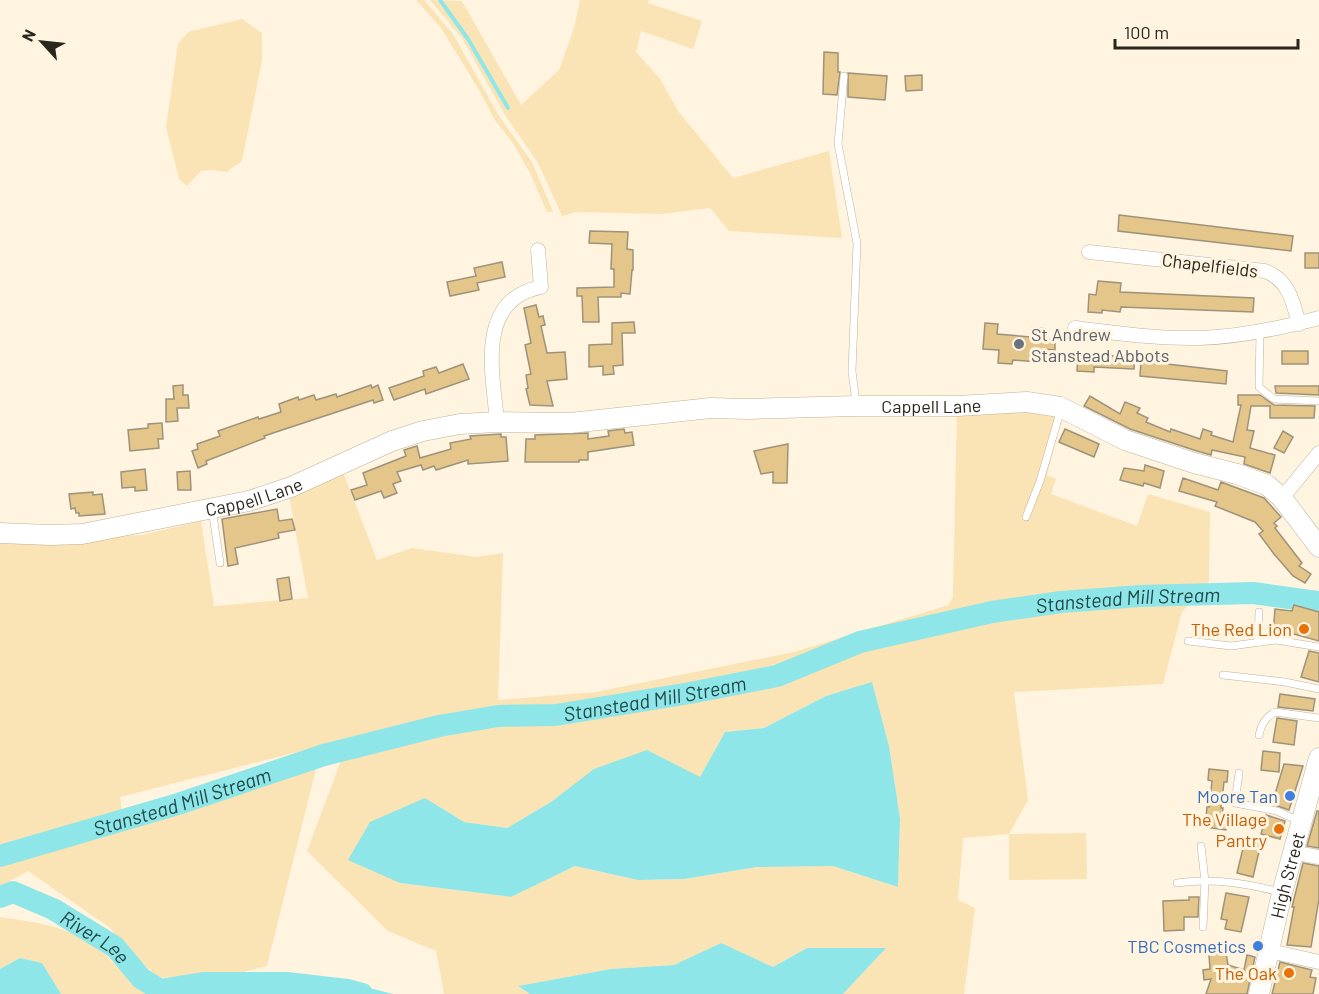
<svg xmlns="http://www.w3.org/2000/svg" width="1319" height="994" viewBox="0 0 1319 994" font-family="Barlow,sans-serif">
  <rect width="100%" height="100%" fill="#fef4e0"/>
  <g fill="#fae3b5" fill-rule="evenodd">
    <polygon points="416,0 424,0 453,34 499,116 532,162 553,212 547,212 530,173 513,143 495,120 478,88 441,28"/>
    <polygon points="430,0 462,1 521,105 559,70 574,28 580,0 649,0 648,3 702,21 693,49 641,31 636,52 661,80 678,111 733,178 829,151 842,238 729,231 710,208 662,214 575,212 562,216 538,163 505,115 462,38"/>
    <polygon points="242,19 262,33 262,61 242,161 226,172 210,170 201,171 187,186 179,179 166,127 178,44 188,32"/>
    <path d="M957,410L1036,411L1061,419L1047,475L1056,479L1051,494L1137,526L1148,494L1210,512L1209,581L1182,612L1163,684L1014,692L1028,800L1009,834L1086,833L1087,879L1009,880V834L963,838L958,900L975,908L964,994H843L885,949L807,948L773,967L721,943L674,965L611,969L518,986L530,994H444L436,951L388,931L307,851L349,739L120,797L124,829L316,769L267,966L232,975L159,978L137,958L109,927L28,871L0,887V541L142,535L201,521L214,606L308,598L289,496L343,472L377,560L412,548L476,557L503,553L498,700L596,692L794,652L949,605L953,596ZM872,683L889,746L900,818L898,887L833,866L757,867L684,879L638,880L575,866L511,897L400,883L425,798L464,822L507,828L551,802L700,777L725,732L764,728L826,696Z"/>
    <path d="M0,917C33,922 65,925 93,945C113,959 127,980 148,994H61L42,963L20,958L0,969Z"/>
  </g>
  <g fill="#8fe6e8">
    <polygon points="872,682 889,746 900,818 898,887 833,866 757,867 684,879 638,880 575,866 511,897 400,883 348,860 370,822 425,798 464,822 507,828 551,802 594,769 647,750 700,777 725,732 764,728 826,696"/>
    <polygon points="721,943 773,967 807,948 886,948 843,994 530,994 518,986 611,969 674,965"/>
    <polygon points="20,958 42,963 61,994 0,994 0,969"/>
    <polygon points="335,979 385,992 393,994 335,994 331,993"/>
  </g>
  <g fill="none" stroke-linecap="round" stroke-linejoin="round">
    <polyline stroke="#8fe6e8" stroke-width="4" points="440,0 468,39 508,108"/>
    <g stroke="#8fe6e8" stroke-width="22">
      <path id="s1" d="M0,856L178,804L324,755L439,726L498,716L556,715L690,693L777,676L860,642L992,612L1061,602L1140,596L1253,593L1319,602"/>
      <path id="s2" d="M0,897L13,892L53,909L115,947L141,978L160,990L203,983H287L347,990L362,994"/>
    </g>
  </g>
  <g fill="#e4c68b" stroke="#9e927a" stroke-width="1.5">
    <polygon points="824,52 838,53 838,72 840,72 837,95 823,94"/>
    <polygon points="848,73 887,76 885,100 848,97"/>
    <polygon points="922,75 922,90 906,91 905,76"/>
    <polygon points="1119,215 1293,236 1291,251 1118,231"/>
    <polygon points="590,231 628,232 627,249 633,250 633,270 632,270 630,294 621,293 621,297 598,297 599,322 583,322 582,296 577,296 577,288 614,287 614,269 611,269 612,244 589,243"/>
    <rect x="1305" y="253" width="14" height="15"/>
    <polygon points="502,262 505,277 477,283 479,290 450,296 447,282 476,276 474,268"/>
    <polygon points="1098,281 1121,283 1120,292 1254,298 1253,312 1121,307 1120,312 1102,310 1102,313 1088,312 1089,294 1096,295"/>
    <polygon points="536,305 539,317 543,316 545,325 541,326 547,353 565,352 567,379 547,381 553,406 530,405 526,389 528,388 526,375 531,374 525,345 531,343 524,308"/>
    <polygon points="634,322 635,333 622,333 623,365 613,366 614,374 603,375 603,366 589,367 589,345 612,344 612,323"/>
    <polygon points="985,323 998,324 997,334 1031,337 1032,328 1043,328 1042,338 1055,340 1055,350 1041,349 1040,362 1013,360 1012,364 998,363 999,350 983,349"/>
    <rect x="1282" y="351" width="26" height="13"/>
    <polygon points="1078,354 1135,357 1134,369 1094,367 1094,372 1077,371"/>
    <polygon points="1141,361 1227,371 1226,384 1140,376"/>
    <polygon points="463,364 469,379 426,394 425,389 394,400 389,388 424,376 423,371 436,367 439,373"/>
    <polygon points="183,385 183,395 188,395 189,408 177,408 178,421 166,422 166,399 174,399 173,386"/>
    <polygon points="371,385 372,388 378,385 383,400 374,403 373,400 264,436 265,438 206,461 207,464 198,468 192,451 198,449 197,444 220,436 218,431 258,417 259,419 281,412 279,404 298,397 299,400 314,395 316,400 336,394 337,397"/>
    <polygon points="1275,386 1319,386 1319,395 1276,393"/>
    <polygon points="1238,395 1260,395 1274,405 1315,406 1314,418 1270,418 1270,406 1251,406 1247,430 1254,431 1250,448 1275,455 1270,473 1244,464 1245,457 1212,450 1211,455 1197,451 1130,429 1084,406 1090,396 1120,414 1125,402 1140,408 1137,413 1148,418 1146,422 1170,432 1171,429 1200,439 1203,429 1212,432 1211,435 1233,442 1241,405 1238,405"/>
    <polygon points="162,423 163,439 158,439 159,448 130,451 128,430 148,428 148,424"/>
    <polygon points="624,429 625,433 632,432 634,445 588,452 588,460 579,460 579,462 525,462 526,439 535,439 535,435 588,433 588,439 609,436 608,431"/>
    <polygon points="1065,429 1099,444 1094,457 1059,442"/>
    <polygon points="1283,431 1293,437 1284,453 1274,448"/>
    <polygon points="501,434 501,437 506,437 508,461 468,464 468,460 436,470 434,466 423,470 421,465 397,472 401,481 393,484 397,493 384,498 381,491 355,500 351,490 367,485 363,473 406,456 404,450 417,446 420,458 451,449 450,443 471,439 470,436"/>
    <polygon points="788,444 787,483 773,483 773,472 761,474 754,451"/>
    <polygon points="1145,465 1164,471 1160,488 1144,483 1143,486 1120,480 1124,468 1144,471"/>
    <polygon points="145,469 147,490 135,491 135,487 122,488 121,472"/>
    <polygon points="190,471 191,490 178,490 177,472"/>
    <polygon points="1183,478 1218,490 1221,482 1264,498 1281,517 1274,523 1277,526 1275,528 1302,563 1299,566 1311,574 1305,583 1293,576 1274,554 1259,534 1263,531 1255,522 1215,506 1217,502 1179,491"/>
    <polygon points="93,492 93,495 102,494 105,514 79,516 79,513 76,513 75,508 71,509 69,494"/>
    <polygon points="277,509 279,521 292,519 295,530 278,533 279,538 235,548 238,564 228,566 222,519"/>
    <polygon points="289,577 292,599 280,601 277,579"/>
    <polygon points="1294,605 1319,612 1319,641 1283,631 1283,635 1273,635 1275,609 1292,611"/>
    <polygon points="1309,651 1319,653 1319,682 1301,677"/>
    <polygon points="1280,694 1315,699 1313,711 1278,707"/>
    <polygon points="1277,718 1297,721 1294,745 1273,742"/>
    <polygon points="1263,751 1280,753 1279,772 1261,770"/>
    <polygon points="1284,764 1303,766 1289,810 1272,804"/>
    <polygon points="1209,769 1228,771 1227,782 1224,782 1221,808 1223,808 1222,817 1227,818 1226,830 1205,827 1207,807 1209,807 1212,781 1208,780"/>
    <polygon points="1317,811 1319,811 1319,848 1307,846"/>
    <polygon points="1266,815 1285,821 1280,839 1261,834"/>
    <polygon points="1246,836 1262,839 1253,877 1237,873"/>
    <polygon points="1303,863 1319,866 1319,899 1311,947 1287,945 1294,907 1292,907"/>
    <polygon points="1226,893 1249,897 1241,932 1225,929 1227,920 1221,919"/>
    <polygon points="1189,897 1199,897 1198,917 1184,917 1184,930 1164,931 1163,901 1189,900"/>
    <polygon points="1226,953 1228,965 1244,970 1247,955 1255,957 1247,994 1206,994 1211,979 1204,980 1203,970 1210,969 1209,955"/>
    <polygon points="1280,962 1312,970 1310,977 1316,978 1313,994 1272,994"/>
  </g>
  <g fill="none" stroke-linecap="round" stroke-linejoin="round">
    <defs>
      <g id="lane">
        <polyline points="844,76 838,144 857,243 852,371 856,403"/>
        <polyline points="1260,331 1259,387 1274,399 1319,401"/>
        <polyline points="212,509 220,563"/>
        <polyline points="1026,517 1040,481 1061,409"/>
        <polyline points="1188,641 1231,646 1276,640 1319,647"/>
        <polyline points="1258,642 1259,612"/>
        <polyline points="1223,675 1285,682 1319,689"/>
        <path d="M1259,735C1261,725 1265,717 1275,712L1319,718"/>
        <polyline points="1239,773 1235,803 1277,811 1299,821"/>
        <polyline points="1201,846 1205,881 1203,927"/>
        <path d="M1177,883C1212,878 1245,883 1280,892"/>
      </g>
      <g id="street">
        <path d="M1089,252L1265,271C1289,280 1293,302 1299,324"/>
        <path d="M1075,328C1116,333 1158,339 1200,338C1240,337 1281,328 1319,318"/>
        <path d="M497,422C493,374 475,300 541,287L538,250"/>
        <polyline points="1282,498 1319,453"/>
        <polyline points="1292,852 1319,857"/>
        <polyline points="1270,951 1319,962"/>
      </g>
      <g id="secondary">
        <path id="s3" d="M0,533L50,535L82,534L249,501L291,487L392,441L423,431L460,424L497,422L570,423L711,408L748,409L856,406H957L1027,402L1060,407L1125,440L1194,463L1237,474L1267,485L1282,498L1319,547"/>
        <path id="s4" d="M1259,994L1282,893L1319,758"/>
      </g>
    </defs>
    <use href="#lane" stroke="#beb29a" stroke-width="8"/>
    <use href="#street" stroke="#beb29a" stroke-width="15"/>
    <use href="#secondary" stroke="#beb29a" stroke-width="21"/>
    <use href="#lane" stroke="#fff" stroke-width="7"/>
    <use href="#street" stroke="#fff" stroke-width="14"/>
    <use href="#secondary" stroke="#fff" stroke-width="20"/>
  </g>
  <circle fill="#6b7280" stroke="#fef4e0" stroke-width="2" cx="1019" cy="344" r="6"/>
  <g fill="#e8710a" stroke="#fef4e0" stroke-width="2">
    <circle cx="1304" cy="629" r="6"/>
    <circle cx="1279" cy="829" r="6"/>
    <circle cx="1289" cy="973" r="6"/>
  </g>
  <g fill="#3f7fe0" stroke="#fef4e0" stroke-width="2">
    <circle cx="1290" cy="796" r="6"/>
    <circle cx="1258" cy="946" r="6"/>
  </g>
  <g text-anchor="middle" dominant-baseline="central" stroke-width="6" stroke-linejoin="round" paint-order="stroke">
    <g font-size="18" fill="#2b261d" stroke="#fef4e0">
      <text transform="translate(1210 265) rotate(7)">Chapelfields</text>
      <text stroke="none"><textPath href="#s3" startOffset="950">Cappell Lane</textPath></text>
      <text stroke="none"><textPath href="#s3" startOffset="258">Cappell Lane</textPath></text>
      <text stroke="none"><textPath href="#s4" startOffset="122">High Street</textPath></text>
    </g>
    <g font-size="18" fill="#5b616d" stroke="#fef4e0" text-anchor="start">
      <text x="1031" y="334">St Andrew<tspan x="1031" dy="21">Stanstead Abbots</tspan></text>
    </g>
    <g font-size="18" fill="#c56008" stroke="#fef4e0" text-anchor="end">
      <text x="1292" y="629">The Red Lion</text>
      <text x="1267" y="819">The Village<tspan x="1267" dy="21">Pantry</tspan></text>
      <text x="1277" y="973">The Oak</text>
    </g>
    <g font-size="18" fill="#366cbe" stroke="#fef4e0" text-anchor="end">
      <text x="1278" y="796">Moore Tan</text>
      <text x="1246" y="946">TBC Cosmetics</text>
    </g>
    <g font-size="20" font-style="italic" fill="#1f4849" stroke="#fef4e0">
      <text stroke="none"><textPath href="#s1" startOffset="1162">Stanstead Mill Stream</textPath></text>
      <text stroke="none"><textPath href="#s1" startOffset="676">Stanstead Mill Stream</textPath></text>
      <text stroke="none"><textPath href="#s1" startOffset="190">Stanstead Mill Stream</textPath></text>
      <text stroke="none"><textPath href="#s2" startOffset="108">River Lee</textPath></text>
    </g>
  </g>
  <g transform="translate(42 42) rotate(297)" stroke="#fef4e0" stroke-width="4.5" paint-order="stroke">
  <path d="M0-4.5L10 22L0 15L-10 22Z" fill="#2b261d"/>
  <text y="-9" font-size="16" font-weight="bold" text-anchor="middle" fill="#2b261d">N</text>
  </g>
  <path d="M1115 39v9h183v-9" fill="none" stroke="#2b261d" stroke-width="3"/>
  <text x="1124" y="39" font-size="18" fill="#2b261d" stroke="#fef4e0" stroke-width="4.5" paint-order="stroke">100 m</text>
</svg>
